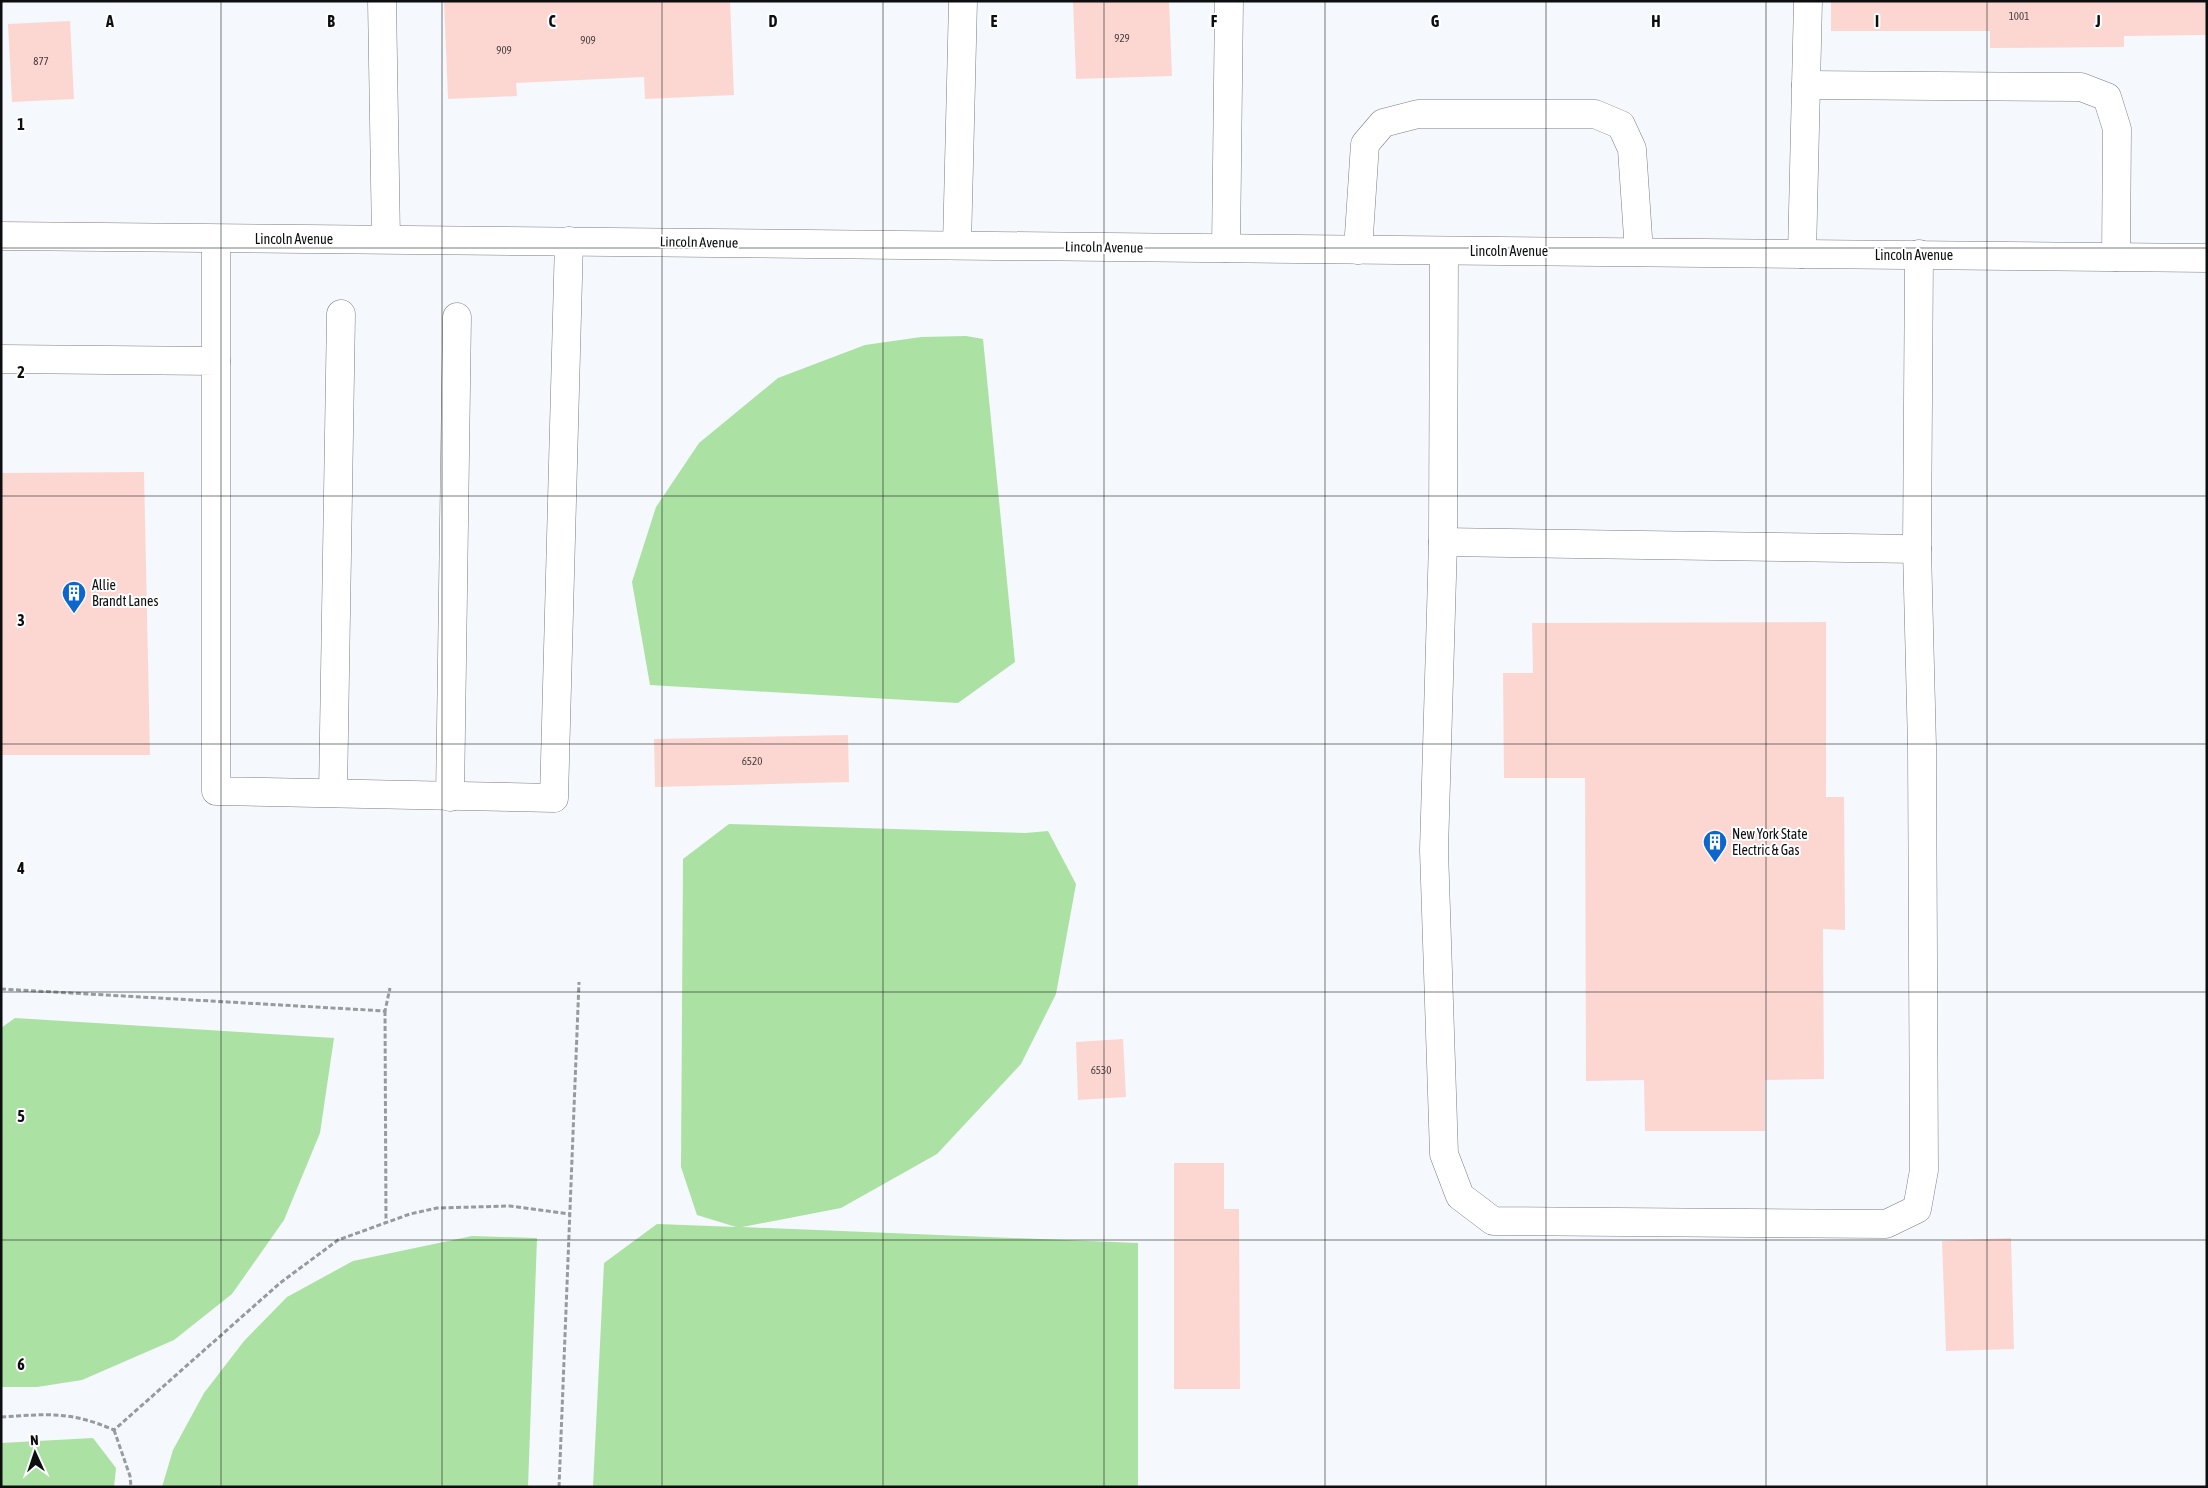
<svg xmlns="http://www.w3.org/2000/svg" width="2208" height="1488" viewBox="0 0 2208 1488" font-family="'Asap Condensed',sans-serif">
  <rect width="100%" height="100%" fill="#f5f8fd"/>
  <g fill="#abe1a2">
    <polygon points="966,336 983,339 1015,662 958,703 650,685 632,582 656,507 699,443 778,378 865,345 921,337"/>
    <polygon points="729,824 1025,833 1048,831 1076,884 1056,994 1021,1064 937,1154 841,1208 742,1227 1138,1243 1138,1487 593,1487 604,1263 657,1224 736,1227 697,1215 681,1167 683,859"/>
    <polygon points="15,1018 334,1038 320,1133 284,1220 232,1294 174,1340 82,1380 37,1387 1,1387 1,1028"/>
    <polygon points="472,1236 537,1238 528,1487 162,1487 173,1450 204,1393 244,1341 287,1297 353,1261"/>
    <polygon points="93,1438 116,1468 114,1487 1,1487 1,1443"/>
  </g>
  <g fill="#fcd7d2">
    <polygon points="444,1 730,1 734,95 645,99 644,77 516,83 517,96 448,99"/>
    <polygon points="1073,1 1169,1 1172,76 1076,79"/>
    <polygon points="1831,1 2207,1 2207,35 2124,36 2124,47 1990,48 1990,31 1831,31"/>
    <polygon points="70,21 74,99 12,102 8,24"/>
    <polygon points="144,472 150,755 1,755 1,473"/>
    <polygon points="1826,622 1826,797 1844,797 1845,930 1823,929 1824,1079 1765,1080 1765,1131 1645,1131 1644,1080 1586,1081 1585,778 1504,778 1503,673 1533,673 1532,623"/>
    <polygon points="848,735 849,782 655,787 654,739"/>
    <polygon points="1123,1039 1126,1097 1078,1100 1076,1042"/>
    <polygon points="1174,1163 1224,1163 1224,1209 1239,1209 1240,1389 1174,1389"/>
    <polygon points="2011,1238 2014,1349 1946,1351 1942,1241"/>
  </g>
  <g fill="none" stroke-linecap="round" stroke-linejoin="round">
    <defs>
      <g id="minor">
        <polyline points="382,1 386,239"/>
        <polyline points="1806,85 2081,87 2107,97 2117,129 2116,257"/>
        <polyline points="1,236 2207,258"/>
        <polyline points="216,239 216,361"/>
        <polyline points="957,245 963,1"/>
        <polyline points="1226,248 1229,1"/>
        <polyline points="1358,250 1365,144 1383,123 1418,114 1595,114 1621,125 1632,149 1639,252"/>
        <polyline points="1444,251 1443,542 1917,549 1919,254"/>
        <polyline points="1802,254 1808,1"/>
        <polyline points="1,359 216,361 216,791 554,798 569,241"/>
        <polyline points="1443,542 1434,850 1444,1154 1460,1196 1493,1221 1886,1224 1917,1209 1924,1170 1922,746 1917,549"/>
        <polyline points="333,793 341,314"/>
        <polyline points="450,797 457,317"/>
      </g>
    </defs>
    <use href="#minor" stroke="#7a7d82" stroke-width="29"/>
    <g stroke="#989b9e" stroke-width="3" stroke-dasharray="5 2.5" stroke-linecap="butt">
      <polyline points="1,989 385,1011 390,988"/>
      <polyline points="385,1011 386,1223"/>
      <path d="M1,1417C48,1414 70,1411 114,1430L280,1283L338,1240L410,1214L437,1208L510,1206L570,1214"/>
      <polyline points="114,1430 130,1476 131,1487"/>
      <polyline points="559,1487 579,982"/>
    </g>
    <use href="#minor" stroke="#fff" stroke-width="28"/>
  </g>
  <path fill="none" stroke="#0d0e10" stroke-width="1" stroke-opacity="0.55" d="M221,1V1487M442,1V1487M662,1V1487M883,1V1487M1104,1V1487M1325,1V1487M1546,1V1487M1766,1V1487M1987,1V1487M1,248H2207M1,496H2207M1,744H2207M1,992H2207M1,1240H2207"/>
  <defs>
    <symbol id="building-pin" viewBox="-11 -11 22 30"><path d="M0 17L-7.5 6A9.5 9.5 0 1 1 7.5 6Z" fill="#0d65ce" stroke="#fff"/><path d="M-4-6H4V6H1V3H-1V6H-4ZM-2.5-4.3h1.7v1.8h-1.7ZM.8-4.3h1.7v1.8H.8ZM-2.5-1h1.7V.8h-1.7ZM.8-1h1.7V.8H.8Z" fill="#fff"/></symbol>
  </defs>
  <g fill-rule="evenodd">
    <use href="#building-pin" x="60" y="579" width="28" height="38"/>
    <use href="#building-pin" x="1701" y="828" width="28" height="38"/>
  </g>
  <g text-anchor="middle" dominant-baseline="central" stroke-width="4" stroke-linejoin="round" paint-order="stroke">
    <g font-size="11" fill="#494040">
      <text x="2019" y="16">1001</text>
      <text x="1122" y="38">929</text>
      <text x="588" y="40">909</text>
      <text x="504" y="50">909</text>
      <text x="41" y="61">877</text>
      <text x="752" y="761">6520</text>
      <text x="1101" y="1070">6530</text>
    </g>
    <g font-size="14" fill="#0d0e10" stroke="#fff">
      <text x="294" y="239">Lincoln Avenue</text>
      <text transform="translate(699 242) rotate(1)">Lincoln Avenue</text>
      <text transform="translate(1104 247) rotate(1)">Lincoln Avenue</text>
      <text x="1509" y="251">Lincoln Avenue</text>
      <text x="1914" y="255">Lincoln Avenue</text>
    </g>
    <g font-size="14" fill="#0d0e10" stroke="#fff" text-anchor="start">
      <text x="92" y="585">Allie<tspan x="92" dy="16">Brandt Lanes</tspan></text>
      <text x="1732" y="834">New York State<tspan x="1732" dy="16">Electric &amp; Gas</tspan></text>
    </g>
  </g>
  <g font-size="16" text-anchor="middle" font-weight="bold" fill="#0d0e10" stroke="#fff" stroke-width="4" stroke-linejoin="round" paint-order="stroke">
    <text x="110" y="27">A</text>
    <text x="331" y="27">B</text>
    <text x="552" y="27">C</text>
    <text x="773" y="27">D</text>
    <text x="994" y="27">E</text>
    <text x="1214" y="27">F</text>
    <text x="1435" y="27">G</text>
    <text x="1656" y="27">H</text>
    <text x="1877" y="27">I</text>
    <text x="2098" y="27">J</text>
    <text x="21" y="130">1</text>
    <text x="21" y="378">2</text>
    <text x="21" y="626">3</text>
    <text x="21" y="874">4</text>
    <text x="21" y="1122">5</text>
    <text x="21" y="1370">6</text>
  </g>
  <rect width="2208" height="1488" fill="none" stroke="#0d0e10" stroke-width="5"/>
  <g transform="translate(35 1453) rotate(357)" stroke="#ffffff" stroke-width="4" paint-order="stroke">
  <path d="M0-4L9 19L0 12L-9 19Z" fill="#0d0e10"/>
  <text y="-8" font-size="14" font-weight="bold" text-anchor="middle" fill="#0d0e10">N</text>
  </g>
</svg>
